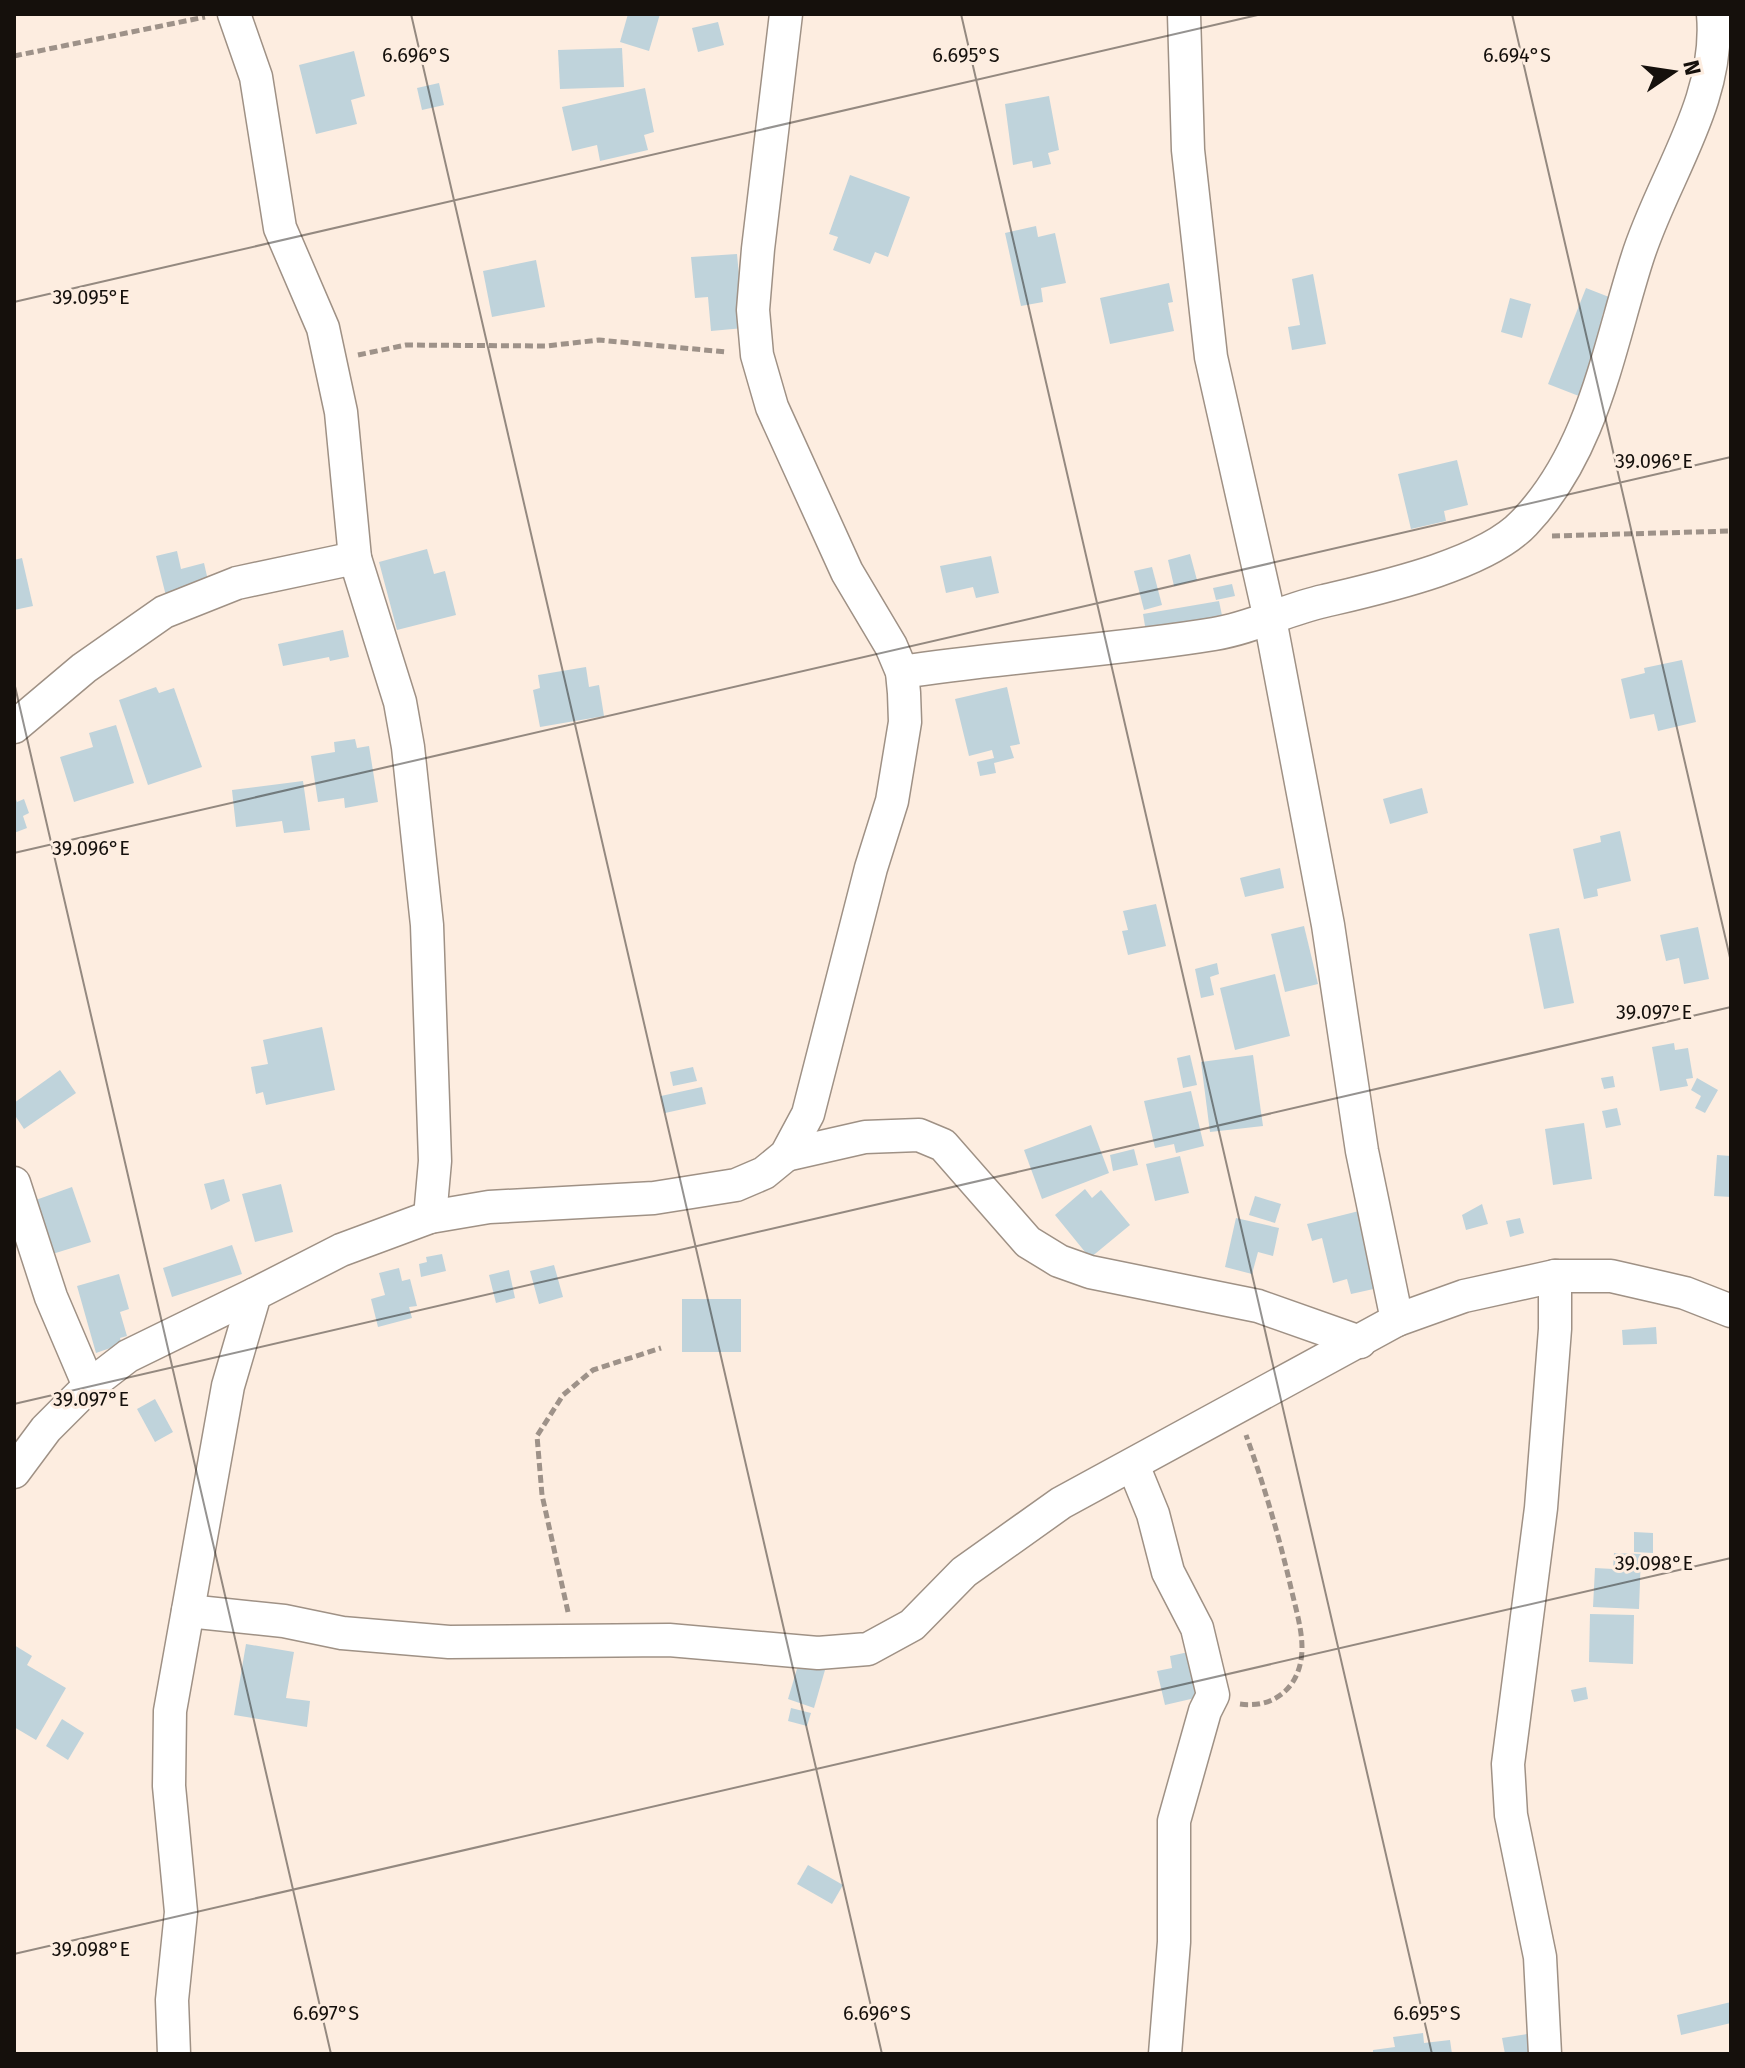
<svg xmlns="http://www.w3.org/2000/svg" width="1745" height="2068" viewBox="0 0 1745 2068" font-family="'Fira Sans',sans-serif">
  <rect width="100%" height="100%" fill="#fdede0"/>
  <g fill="#bfd3db">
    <polygon points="628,14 660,14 649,51 620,42"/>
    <polygon points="718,22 724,45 698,52 692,28"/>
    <polygon points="622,48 624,87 560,89 558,50"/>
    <polygon points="354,51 365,96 351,100 357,124 316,134 299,65"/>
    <polygon points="439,83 444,105 422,110 417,88"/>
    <polygon points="645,88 654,132 644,135 648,150 600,161 597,145 572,151 562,107"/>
    <polygon points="1049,96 1059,150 1048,153 1051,164 1033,168 1032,161 1013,165 1005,104"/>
    <polygon points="850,175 910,197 888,257 875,252 870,264 833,250 838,237 829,234"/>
    <polygon points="1036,226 1038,237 1055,233 1066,283 1041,288 1043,302 1021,306 1005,233"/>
    <polygon points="737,254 744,328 711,331 708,297 695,298 691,257"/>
    <polygon points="536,260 545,307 492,317 483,271"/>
    <polygon points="1313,274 1326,344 1292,350 1288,327 1300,325 1292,279"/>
    <polygon points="1169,283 1173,302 1168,303 1174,331 1110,344 1100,298"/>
    <polygon points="1586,288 1609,297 1602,316 1615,321 1584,398 1548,384"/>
    <polygon points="1510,298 1531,304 1522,338 1501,332"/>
    <polygon points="1457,460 1468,505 1444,511 1446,521 1411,529 1398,474"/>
    <polygon points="427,549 434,574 445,571 456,615 397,630 379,562"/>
    <polygon points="177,551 181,569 204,563 209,585 166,596 156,556"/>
    <polygon points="1190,554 1197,580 1174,586 1168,560"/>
    <polygon points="991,556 999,593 976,598 973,587 946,593 940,566"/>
    <polygon points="22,558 33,606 14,610 14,560"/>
    <polygon points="1152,567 1162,605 1144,610 1134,571"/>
    <polygon points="1232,584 1235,596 1216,600 1213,588"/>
    <polygon points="1219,601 1224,625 1147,638 1143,614"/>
    <polygon points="343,630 349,657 330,661 329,657 283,666 278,644"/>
    <polygon points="1682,660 1696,722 1658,731 1654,714 1630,719 1621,679 1645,673 1644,668"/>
    <polygon points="586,667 589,687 599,685 604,716 540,727 533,690 540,688 538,675"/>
    <polygon points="156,687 159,693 174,688 202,767 148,785 119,700"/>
    <polygon points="1007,687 1020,744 1010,746 1014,758 994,763 996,773 980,776 977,762 994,758 992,750 969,756 955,699"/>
    <polygon points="116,725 134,783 74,802 60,757 93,747 89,733"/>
    <polygon points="355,739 357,748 369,746 378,802 345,808 344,798 318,802 311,756 335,752 334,742"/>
    <polygon points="303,781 310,830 284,833 282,821 236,827 232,790"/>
    <polygon points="1422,788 1428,813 1390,824 1383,799"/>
    <polygon points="14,794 17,802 24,799 29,813 23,816 27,828 14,833"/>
    <polygon points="1620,831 1631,881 1597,889 1598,896 1584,899 1573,849 1601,842 1600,836"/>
    <polygon points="1280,868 1284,888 1245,897 1240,878"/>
    <polygon points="1156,904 1166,946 1128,955 1122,931 1128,930 1123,911"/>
    <polygon points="1304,926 1318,984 1285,992 1271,934"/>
    <polygon points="1698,927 1709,979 1684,984 1679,958 1666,961 1660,935"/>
    <polygon points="1559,928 1574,1003 1544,1009 1529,934"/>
    <polygon points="1217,963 1219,974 1210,977 1214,995 1201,998 1195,969"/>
    <polygon points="1275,974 1290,1036 1235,1050 1220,988"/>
    <polygon points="322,1027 335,1090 266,1105 263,1092 256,1094 251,1067 268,1064 263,1040"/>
    <polygon points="1674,1043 1675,1050 1688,1048 1693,1078 1686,1079 1688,1086 1660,1091 1652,1047"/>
    <polygon points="1190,1055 1197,1085 1183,1088 1177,1058"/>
    <polygon points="1253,1055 1263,1126 1210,1132 1201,1062"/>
    <polygon points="693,1067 697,1081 673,1086 670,1072"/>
    <polygon points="60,1070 76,1093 24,1129 14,1114 14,1103"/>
    <polygon points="1613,1076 1615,1087 1604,1089 1601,1078"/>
    <polygon points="1697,1078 1718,1090 1705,1113 1695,1108 1701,1096 1691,1090"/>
    <polygon points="702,1087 706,1104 665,1113 661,1096"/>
    <polygon points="1191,1091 1204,1146 1176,1153 1174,1144 1155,1148 1144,1101"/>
    <polygon points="1617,1108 1621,1125 1606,1128 1602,1111"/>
    <polygon points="1584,1123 1592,1179 1553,1185 1545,1129"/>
    <polygon points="1091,1125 1109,1173 1042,1199 1024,1150"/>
    <polygon points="1134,1149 1138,1165 1113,1171 1110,1155"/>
    <polygon points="1717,1155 1731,1156 1731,1197 1714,1196"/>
    <polygon points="1180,1156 1189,1193 1155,1201 1146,1164"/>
    <polygon points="224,1179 230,1201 211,1210 204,1184"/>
    <polygon points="281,1184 293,1232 255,1242 242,1194"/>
    <polygon points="72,1187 91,1242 46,1256 33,1201"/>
    <polygon points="1085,1189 1092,1198 1101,1190 1130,1225 1090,1258 1055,1215"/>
    <polygon points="1255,1196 1281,1204 1275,1223 1249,1215"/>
    <polygon points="1482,1204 1488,1224 1466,1230 1462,1215"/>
    <polygon points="1359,1211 1378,1288 1351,1294 1347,1279 1333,1283 1322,1238 1312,1241 1307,1224"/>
    <polygon points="1236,1218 1279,1228 1273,1256 1258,1252 1252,1274 1225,1267"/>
    <polygon points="1520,1218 1524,1233 1510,1237 1506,1221"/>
    <polygon points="232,1245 242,1274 172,1297 163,1268"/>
    <polygon points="442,1254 446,1271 421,1277 419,1264 427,1262 426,1257"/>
    <polygon points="554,1265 563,1297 539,1304 530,1271"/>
    <polygon points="399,1268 402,1281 410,1279 417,1306 409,1307 412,1318 378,1327 371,1299 385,1295 379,1273"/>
    <polygon points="509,1270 515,1298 496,1303 489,1275"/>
    <polygon points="119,1274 129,1309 120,1312 127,1336 120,1338 122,1344 96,1353 77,1286"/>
    <rect x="682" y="1299" width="59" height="53"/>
    <polygon points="1656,1327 1657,1344 1623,1345 1622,1330"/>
    <polygon points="155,1399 173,1432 155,1442 137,1409"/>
    <polygon points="1634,1532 1653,1533 1653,1553 1634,1552"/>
    <polygon points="1614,1553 1641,1554 1639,1609 1593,1607 1595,1568 1613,1569"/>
    <polygon points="1590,1614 1634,1615 1633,1664 1589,1662"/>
    <polygon points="246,1644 294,1652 286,1698 310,1701 307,1727 234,1715"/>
    <polygon points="14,1645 32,1656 27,1665 66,1688 36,1740 14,1727"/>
    <polygon points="1198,1650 1208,1695 1165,1705 1157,1671 1172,1668 1170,1656"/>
    <polygon points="799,1662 825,1670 814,1708 788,1699"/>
    <polygon points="1586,1687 1588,1699 1574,1702 1571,1690"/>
    <polygon points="791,1708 811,1713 807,1726 788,1721"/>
    <polygon points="62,1719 84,1733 68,1760 46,1746"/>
    <polygon points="808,1865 843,1885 832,1904 797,1884"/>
    <polygon points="1731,2002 1731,2023 1681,2035 1677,2015"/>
    <polygon points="1423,2033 1424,2043 1450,2040 1452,2054 1373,2054 1373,2050 1395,2047 1393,2037"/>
    <polygon points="1527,2034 1530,2054 1505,2054 1502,2038"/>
  </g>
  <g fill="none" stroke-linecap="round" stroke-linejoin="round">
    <defs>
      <g id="minor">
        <polyline points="234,14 256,77 280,228 323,328 341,412 355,558 400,702 408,747 427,925 435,1161 430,1217"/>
        <polyline points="1184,14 1188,150 1211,357 1270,619 1328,925 1362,1151 1397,1320"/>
        <path d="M902,672C1006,656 1111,651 1214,634C1252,628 1287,609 1324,601C1379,588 1485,565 1524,523C1593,451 1608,350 1637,259C1662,178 1721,102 1713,14"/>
        <polyline points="14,727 84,668 164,612 237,583 355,558"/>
        <polyline points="786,1155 865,1137 919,1135 943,1145 1028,1242 1059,1261 1090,1272 1258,1306 1360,1342"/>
        <polyline points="14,1183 51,1297 89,1386"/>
        <polyline points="1133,1465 1153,1514 1168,1572 1197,1628 1213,1695 1205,1711 1174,1821 1174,1942 1165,2054"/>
        <polyline points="14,1472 46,1429 89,1386 128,1356 255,1294"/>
        <polyline points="188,1611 284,1621 342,1633 449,1642 669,1640 818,1653 868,1649 912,1625 964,1572 1061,1503 1397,1320 1464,1296 1555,1276 1611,1276 1685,1293 1731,1311"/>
        <polyline points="174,2054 172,2000 181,1912 169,1786 170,1711 228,1386 255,1294 341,1250 430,1217 489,1207 654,1198 736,1185 764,1173 786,1155 808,1114 871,868 892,801 905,722 904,693 902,672 891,646 847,572 772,407 757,355 753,310 758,249 786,14"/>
        <polyline points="1545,2054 1540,1957 1511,1815 1508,1764 1541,1508 1555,1329 1555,1276"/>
      </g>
    </defs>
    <use href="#minor" stroke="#9f9185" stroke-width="35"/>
    <g stroke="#9e9289" stroke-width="5" stroke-dasharray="8 4" stroke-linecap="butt">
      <polyline points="14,56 205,17"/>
      <polyline points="358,355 406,345 546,346 599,340 726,352"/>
      <polyline points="1552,536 1731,531"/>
      <polyline points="568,1612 542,1495 537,1436 563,1395 593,1370 661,1348"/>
      <path d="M1240,1704C1276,1709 1302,1685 1302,1648C1302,1628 1295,1606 1291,1588C1279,1536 1264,1485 1246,1435"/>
    </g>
    <use href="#minor" stroke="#fff" stroke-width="32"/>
  </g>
  <path fill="none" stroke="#15100c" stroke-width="2" stroke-opacity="0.45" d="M411,14L882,2054M961,14L1432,2054M1512,14L1731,962M14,302L1262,14M14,682L331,2054M14,853L1731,457M14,1404L1731,1007M14,1954L1731,1558"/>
  <g font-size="20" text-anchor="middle" fill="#15100c" stroke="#fdede0" stroke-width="6" stroke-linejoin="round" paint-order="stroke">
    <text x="416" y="62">6.696°S</text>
    <text x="966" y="62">6.695°S</text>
    <text x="1517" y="62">6.694°S</text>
    <text x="91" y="304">39.095°E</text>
    <text x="1654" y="468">39.096°E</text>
    <text x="91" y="855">39.096°E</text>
    <text x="1654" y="1019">39.097°E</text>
    <text x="91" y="1406">39.097°E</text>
    <text x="1654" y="1570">39.098°E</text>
    <text x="91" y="1956">39.098°E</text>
    <text x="326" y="2020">6.697°S</text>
    <text x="877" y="2020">6.696°S</text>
    <text x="1427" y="2020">6.695°S</text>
  </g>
  <rect width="1745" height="2068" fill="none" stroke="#15100c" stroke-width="32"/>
  <g transform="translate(1673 72) rotate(77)" stroke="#fdede0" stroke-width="6" paint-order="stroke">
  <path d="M0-6L14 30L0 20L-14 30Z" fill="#15100c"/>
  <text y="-12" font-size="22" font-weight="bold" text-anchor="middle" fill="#15100c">N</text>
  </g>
</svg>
